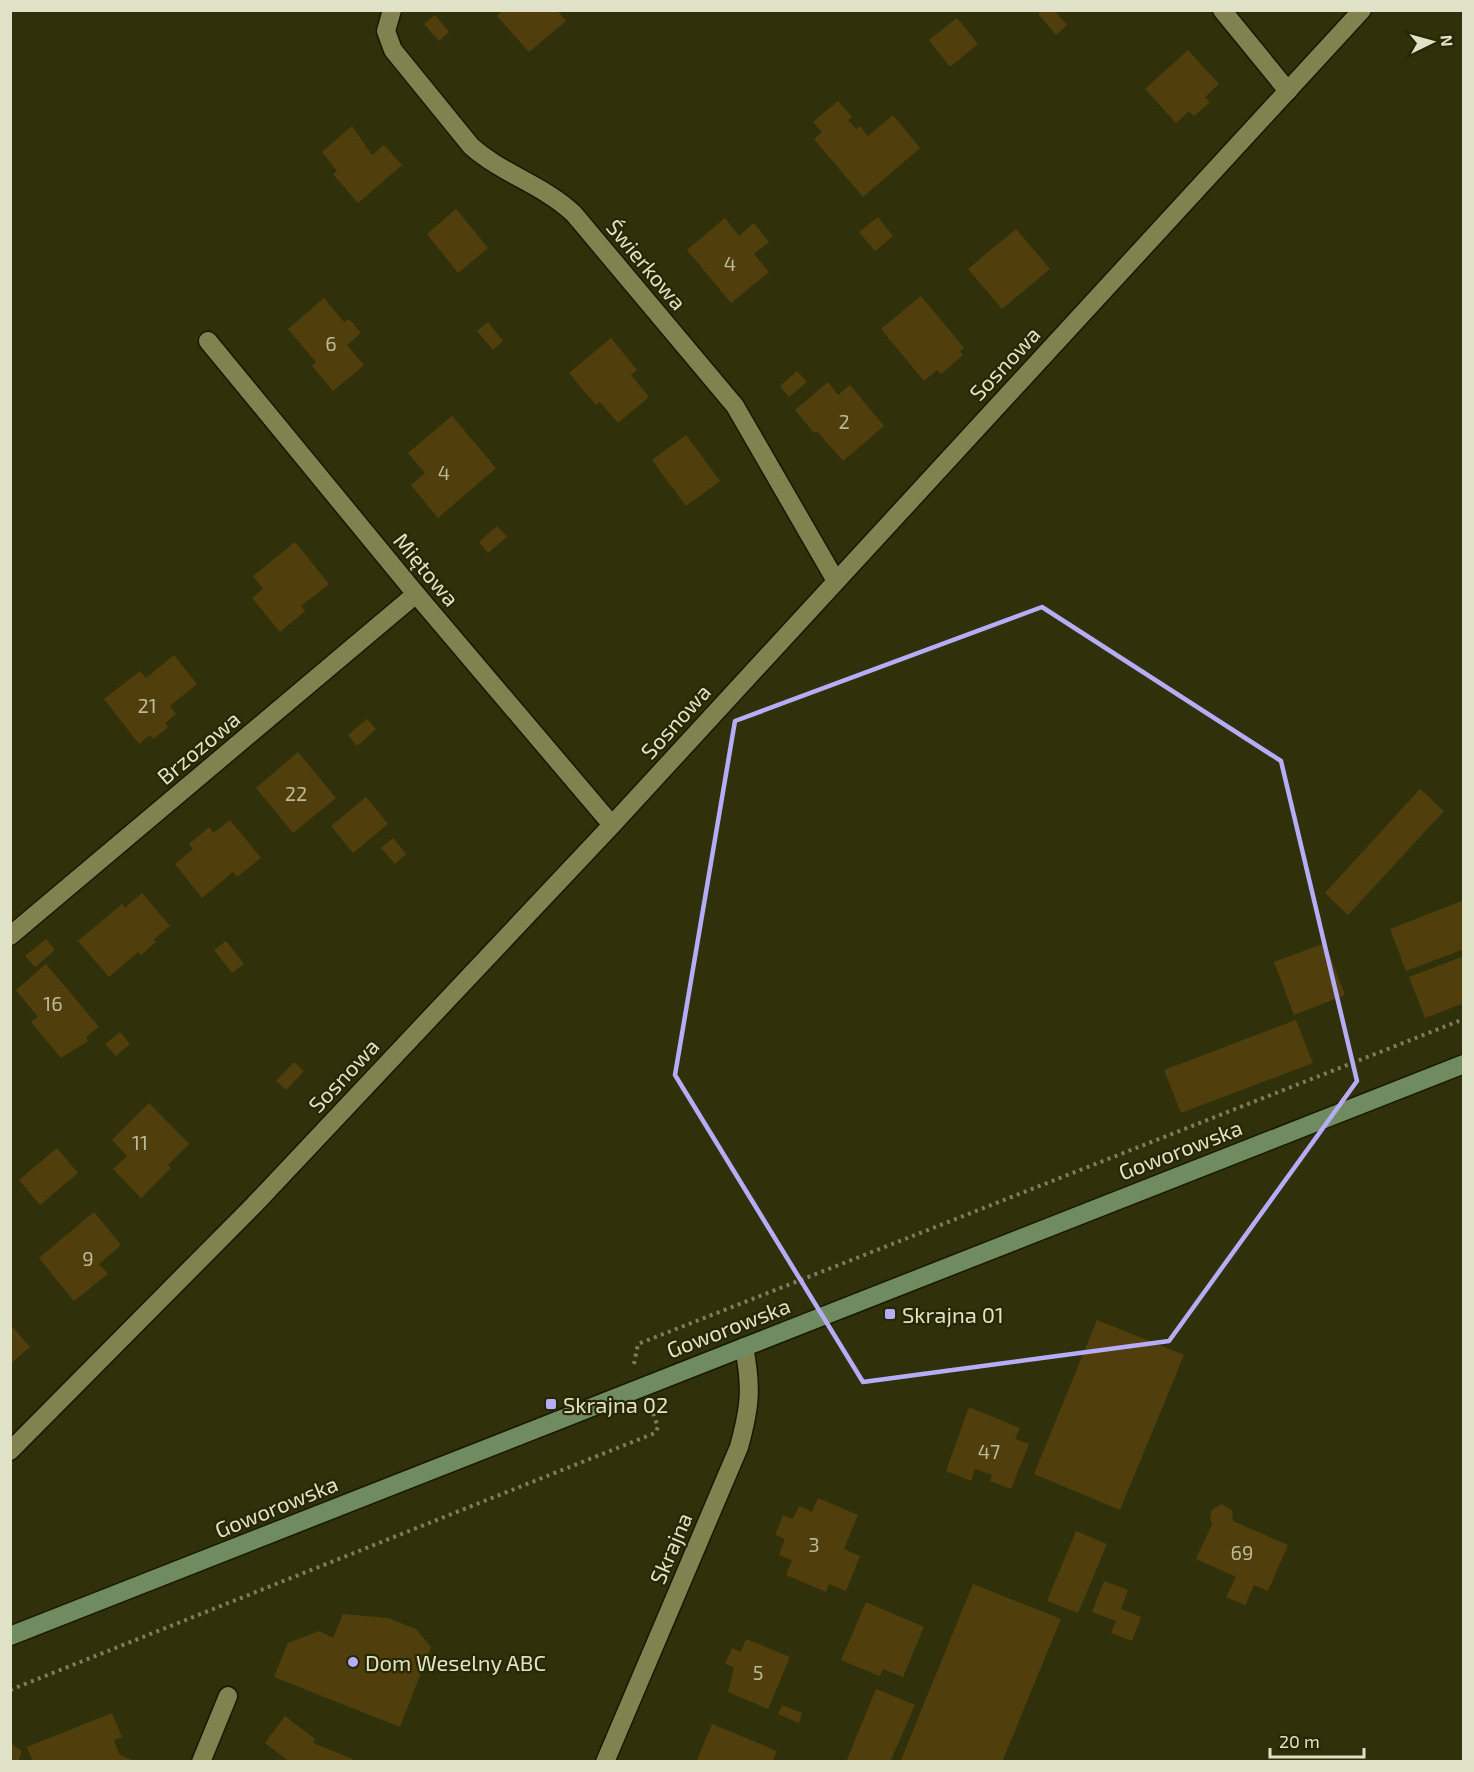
<svg xmlns="http://www.w3.org/2000/svg" width="1474" height="1772" viewBox="0 0 1474 1772" font-family="'Exo 2',sans-serif">
  <rect width="100%" height="100%" fill="#30310a"/>
  <g fill="#503f0c">
    <polygon points="503,10 557,10 566,21 529,52 497,16"/>
    <polygon points="1042,10 1054,10 1067,25 1056,35 1038,14"/>
    <polygon points="435,15 449,32 439,41 424,24"/>
    <polygon points="957,18 978,44 950,67 929,40"/>
    <polygon points="1188,50 1219,84 1205,97 1210,102 1194,116 1189,111 1176,123 1145,89"/>
    <polygon points="838,101 852,117 848,120 856,129 860,126 868,136 893,115 920,148 863,197 814,139 822,132 813,122"/>
    <polygon points="352,126 372,155 384,145 402,165 358,203 333,174 337,171 322,152"/>
    <polygon points="456,209 488,248 458,273 427,234"/>
    <polygon points="878,217 893,236 875,251 859,232"/>
    <polygon points="725,218 739,236 754,223 769,242 754,254 769,272 731,303 687,250"/>
    <polygon points="1016,229 1050,269 1002,309 968,269"/>
    <polygon points="921,296 964,348 960,351 963,355 941,374 937,370 924,381 881,329"/>
    <polygon points="324,298 344,322 349,319 361,333 347,345 364,365 333,391 312,366 316,362 288,329"/>
    <polygon points="488,322 503,341 493,350 477,331"/>
    <polygon points="611,338 637,370 631,375 649,397 618,423 600,402 596,405 569,373"/>
    <polygon points="797,371 807,382 789,397 780,386"/>
    <polygon points="828,382 838,395 850,385 884,426 843,461 817,431 814,433 795,410"/>
    <polygon points="452,416 496,468 438,518 411,485 425,473 408,453"/>
    <polygon points="686,435 720,481 686,506 652,460"/>
    <polygon points="497,526 507,537 488,553 479,542"/>
    <polygon points="295,542 329,584 301,606 305,611 280,632 252,598 263,589 253,576"/>
    <polygon points="174,655 197,684 170,706 176,714 165,723 168,727 153,739 150,735 139,744 104,699 140,671 146,678"/>
    <polygon points="367,719 376,729 357,746 348,735"/>
    <polygon points="298,752 336,798 293,833 256,788"/>
    <polygon points="1420,789 1444,811 1348,915 1325,893"/>
    <polygon points="366,797 388,824 353,853 331,826"/>
    <polygon points="230,820 261,858 237,877 233,872 202,898 175,864 193,849 189,844 209,827 213,833"/>
    <polygon points="393,838 406,854 395,864 381,848"/>
    <polygon points="142,893 170,926 154,939 156,942 141,955 138,952 109,977 78,941 122,904 125,908"/>
    <polygon points="1464,900 1464,949 1406,971 1390,929"/>
    <polygon points="46,939 55,950 35,967 25,956"/>
    <polygon points="226,941 244,964 232,973 214,950"/>
    <polygon points="1325,943 1345,995 1294,1015 1274,962"/>
    <polygon points="1464,956 1464,1003 1425,1018 1409,977"/>
    <polygon points="46,964 99,1027 86,1037 88,1041 61,1058 31,1022 38,1017 16,990"/>
    <polygon points="1296,1020 1313,1063 1181,1113 1164,1070"/>
    <polygon points="120,1032 130,1044 116,1056 105,1044"/>
    <polygon points="294,1062 304,1071 286,1090 276,1081"/>
    <polygon points="149,1103 189,1144 168,1165 171,1168 141,1198 113,1169 127,1156 112,1140"/>
    <polygon points="57,1148 78,1173 40,1205 19,1180"/>
    <polygon points="94,1212 121,1245 99,1264 108,1274 74,1301 39,1258"/>
    <polygon points="1097,1320 1184,1355 1120,1510 1034,1474"/>
    <polygon points="10,1324 30,1347 10,1364"/>
    <polygon points="969,1407 1020,1428 1015,1439 1029,1444 1011,1489 990,1481 992,1475 975,1469 971,1481 946,1471"/>
    <polygon points="818,1498 858,1515 844,1549 860,1556 846,1591 829,1584 826,1592 786,1575 792,1560 779,1555 785,1539 775,1535 783,1515 793,1519 799,1506 812,1512"/>
    <polygon points="1221,1504 1232,1510 1233,1521 1288,1545 1268,1591 1254,1585 1245,1605 1226,1597 1236,1577 1196,1559 1212,1524 1210,1518 1212,1510"/>
    <polygon points="1076,1531 1107,1544 1078,1613 1047,1601"/>
    <polygon points="1104,1581 1128,1590 1121,1609 1141,1617 1132,1641 1111,1633 1116,1621 1092,1612"/>
    <polygon points="973,1584 1061,1619 1002,1762 900,1762"/>
    <polygon points="866,1602 924,1627 903,1677 883,1669 880,1676 841,1660"/>
    <polygon points="343,1614 388,1618 416,1629 431,1647 400,1727 274,1677 288,1643 319,1631 333,1638"/>
    <polygon points="746,1639 790,1657 768,1709 728,1692 734,1667 725,1664 732,1648 741,1652"/>
    <polygon points="876,1689 915,1705 890,1762 846,1762"/>
    <polygon points="782,1705 802,1713 799,1723 778,1714"/>
    <polygon points="112,1713 122,1737 114,1740 119,1754 135,1762 33,1762 27,1747"/>
    <polygon points="285,1716 315,1739 313,1743 353,1759 352,1762 290,1762 265,1743"/>
    <polygon points="712,1724 777,1751 772,1762 696,1762"/>
    <polygon points="10,1743 22,1751 18,1762 10,1762"/>
  </g>
  <g fill="none" stroke-linecap="round" stroke-linejoin="round">
    <defs>
      <g id="minor">
        <path d="M392,10L386,31L393,50L471,146C502,174 544,185 574,214L735,406L836,581"/>
        <polyline points="1222,10 1288,91"/>
        <polyline points="208,341 416,594 612,825"/>
        <polyline points="10,936 416,594"/>
        <polyline points="10,1451 254,1205 612,825 1362,10"/>
        <polyline points="201,1762 228,1696"/>
        <path d="M605,1762L739,1447C750,1407 752,1388 744,1347"/>
      </g>
      <polyline id="secondary" points="10,1636 1464,1064"/>
    </defs>
    <use href="#minor" stroke="#181801" stroke-width="21"/>
    <use href="#secondary" stroke="#181801" stroke-width="21"/>
    <g stroke="#7c7e5c" stroke-width="4" stroke-dasharray="3 4.5" stroke-linecap="butt">
      <polyline points="634,1364 638,1344 1464,1019"/>
      <polyline points="10,1690 655,1433 658,1427 652,1410"/>
    </g>
    <use href="#minor" stroke="#818250" stroke-width="18"/>
    <use href="#secondary" stroke="#6f8b5f" stroke-width="18"/>
  </g>
  <path fill="none" stroke="#b6acf8" stroke-width="4.5" stroke-linejoin="round" d="M1042,607L1281,761L1357,1081L1169,1341L863,1382L675,1075L735,721Z"/>
  <g fill="#b6acf8" stroke="#272701" stroke-width="2">
    <rect x="884" y="1308" width="12" height="12" rx="3"/>
    <rect x="545" y="1398" width="12" height="12" rx="3"/>
    <circle cx="353" cy="1662" r="6"/>
  </g>
  <g text-anchor="middle" dominant-baseline="central" stroke-width="4.5" stroke-linejoin="round" paint-order="stroke">
    <g font-size="20" fill="#bcb998">
      <text x="730" y="263">4</text>
      <text x="331" y="343">6</text>
      <text x="844" y="421">2</text>
      <text x="444" y="472">4</text>
      <text x="147" y="705">21</text>
      <text x="296" y="793">22</text>
      <text x="53" y="1003">16</text>
      <text x="140" y="1142">11</text>
      <text x="88" y="1258">9</text>
      <text x="989" y="1451">47</text>
      <text x="814" y="1544">3</text>
      <text x="1242" y="1552">69</text>
      <text x="758" y="1672">5</text>
    </g>
    <g font-size="22" fill="#e0e2c7" stroke="#272701">
      <text transform="translate(647 264) rotate(50)">Świerkowa</text>
      <text transform="translate(1004 363) rotate(-47)">Sosnowa</text>
      <text transform="translate(427 569) rotate(50)">Miętowa</text>
      <text transform="translate(675 721) rotate(-48)">Sosnowa</text>
      <text transform="translate(198 747) rotate(-40)">Brzozowa</text>
      <text transform="translate(343 1075) rotate(-47)">Sosnowa</text>
      <text transform="translate(1180 1149) rotate(-21)">Goworowska</text>
      <text transform="translate(728 1327) rotate(-21)">Goworowska</text>
      <text transform="translate(276 1506) rotate(-22)">Goworowska</text>
      <text transform="translate(670 1548) rotate(-67)">Skrajna</text>
    </g>
    <g font-size="22" fill="#e0e2c7" stroke="#272701" text-anchor="start">
      <text x="902" y="1314">Skrajna 01</text>
      <text x="563" y="1404">Skrajna 02</text>
      <text x="365" y="1662">Dom Weselny ABC</text>
    </g>
  </g>
  <rect width="1474" height="1772" fill="none" stroke="#e0e2c7" stroke-width="24"/>
  <g transform="translate(1432 42) rotate(85)" stroke="#272701" stroke-width="4.5" paint-order="stroke">
  <path d="M0-4.5L10 22L0 15L-10 22Z" fill="#e0e2c7"/>
  <text y="-9" font-size="16" font-weight="bold" text-anchor="middle" fill="#e0e2c7">N</text>
  </g>
  <path d="M1270 1748v9h94v-9" fill="none" stroke="#e0e2c7" stroke-width="3"/>
  <text x="1279" y="1748" font-size="18" fill="#e0e2c7" stroke="#272701" stroke-width="4.5" paint-order="stroke">20 m</text>
</svg>
